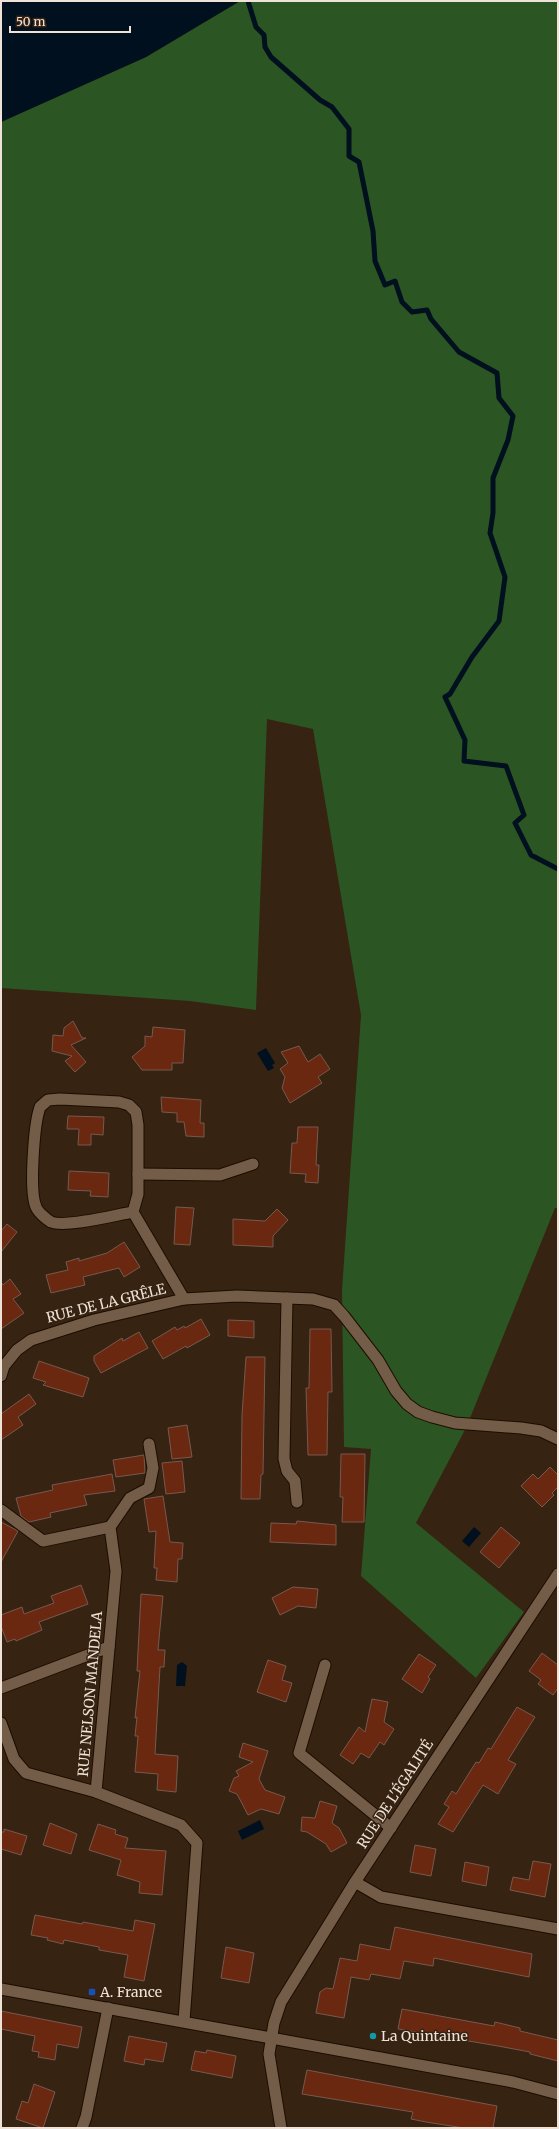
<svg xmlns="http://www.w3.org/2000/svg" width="559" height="2129" viewBox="0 0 559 2129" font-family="Merriweather,serif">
  <rect width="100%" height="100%" fill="#362311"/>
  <polygon fill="#2b5522" points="240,1 558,1 558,1208 555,1208 466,1428 416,1523 524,1612 476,1678 361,1576 371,1449 344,1447 342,1290 361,1015 313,729 267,719 256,1010 190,1001 1,988 1,122 146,57"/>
  <g fill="#00101f">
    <polygon points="1,1 240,1 146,57 1,122"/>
    <polygon points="266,1048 275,1063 272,1065 274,1068 268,1071 257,1053"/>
    <polygon points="474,1527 481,1533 469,1547 462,1541"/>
    <polygon points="182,1662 187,1666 185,1686 176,1686 177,1665"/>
    <polygon points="260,1820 264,1829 242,1840 238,1831"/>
  </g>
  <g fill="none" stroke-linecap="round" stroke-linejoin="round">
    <polyline stroke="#00101f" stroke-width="5" points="248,1 256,27 264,35 265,47 271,57 320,100 332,107 349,129 349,156 359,162 373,231 375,261 385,285 395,281 402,302 412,312 427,310 431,319 459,352 497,373 499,398 513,416 508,440 493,478 493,513 490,533 505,577 499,621 472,657 450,694 445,697 465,740 464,761 506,766 524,815 515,823 531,855 558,869"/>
  </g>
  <g fill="#6b2810" stroke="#76594f">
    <polygon points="73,1021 82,1038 86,1038 71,1045 86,1062 75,1072 65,1061 72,1056 52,1051 53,1035 63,1036 64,1028"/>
    <polygon points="153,1027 185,1030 183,1063 172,1063 172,1070 142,1070 132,1057 145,1046 145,1036 152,1037"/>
    <polygon points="299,1046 308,1062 320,1054 330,1069 318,1077 322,1083 290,1103 282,1088 285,1077 280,1069 288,1063 281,1052"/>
    <polygon points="161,1097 201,1100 200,1123 204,1123 204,1137 186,1136 184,1122 177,1122 177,1113 162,1112"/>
    <polygon points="68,1116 104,1117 103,1135 91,1134 91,1145 78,1145 79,1129 67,1129"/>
    <polygon points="298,1127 318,1127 316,1165 319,1165 318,1183 305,1182 306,1174 290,1173 292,1143 297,1143"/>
    <polygon points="69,1171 109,1173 108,1197 90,1196 91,1191 68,1190"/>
    <polygon points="176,1207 194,1208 190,1245 174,1244"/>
    <polygon points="277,1209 288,1220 273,1236 273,1247 233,1245 233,1219 265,1221"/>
    <polygon points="7,1224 17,1232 1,1252 1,1231"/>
    <polygon points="124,1242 140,1267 124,1277 119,1268 83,1277 85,1285 51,1293 46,1275 68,1270 66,1262 79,1258 79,1261 107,1253"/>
    <polygon points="10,1279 21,1294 13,1299 24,1313 1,1329 1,1282 3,1285"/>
    <polygon points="201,1319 210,1335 187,1348 186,1346 163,1359 152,1341 175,1327 177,1330 184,1326 185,1328"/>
    <polygon points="228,1320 254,1321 254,1338 228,1336"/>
    <polygon points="310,1329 331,1329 332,1392 328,1392 327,1455 308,1455 306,1388 309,1388"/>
    <polygon points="139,1332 148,1348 101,1373 94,1361 94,1356 122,1338 123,1341"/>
    <polygon points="246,1357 265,1357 263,1474 261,1475 260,1499 241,1499 242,1415"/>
    <polygon points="39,1361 89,1378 83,1397 43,1385 46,1382 33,1378"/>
    <polygon points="29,1394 36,1404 18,1417 23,1425 1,1440 1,1414"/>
    <polygon points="187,1425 192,1457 172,1459 168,1428"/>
    <polygon points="341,1454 365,1454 364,1522 342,1522 343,1497 340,1497"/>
    <polygon points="144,1455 145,1473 116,1477 113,1460"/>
    <polygon points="182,1461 185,1492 166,1494 162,1463"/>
    <polygon points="550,1467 558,1475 558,1487 552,1493 554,1495 542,1507 521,1486 533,1474 538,1479"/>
    <polygon points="112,1474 115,1491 84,1495 87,1505 50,1513 51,1517 29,1522 21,1516 16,1498 53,1490 52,1485"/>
    <polygon points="163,1496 170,1542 183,1543 182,1559 178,1559 177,1582 156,1580 157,1568 154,1568 156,1531 149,1532 144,1499"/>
    <polygon points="297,1521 336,1525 336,1545 270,1542 271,1523 296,1524"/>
    <polygon points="1,1522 18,1531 1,1562"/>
    <polygon points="501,1527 520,1543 499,1568 480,1552"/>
    <polygon points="81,1585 88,1604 39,1622 42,1630 16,1641 15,1639 7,1642 1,1626 1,1615 22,1607 24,1614 54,1603 51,1596"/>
    <polygon points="293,1587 318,1589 316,1608 298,1606 280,1615 272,1598"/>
    <polygon points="141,1594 163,1596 158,1650 165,1650 164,1667 160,1667 155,1754 178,1756 176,1792 157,1790 158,1774 135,1772 138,1736 135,1736 137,1717 135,1718 140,1671 137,1671"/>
    <polygon points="542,1653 558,1665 558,1688 553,1695 538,1684 541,1680 529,1671"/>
    <polygon points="419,1654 436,1665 428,1677 430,1679 422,1693 402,1679"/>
    <polygon points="268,1660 286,1666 282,1680 292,1683 286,1702 257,1692"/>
    <polygon points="372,1699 388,1702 384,1722 394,1729 384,1745 380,1742 369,1758 361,1753 353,1764 340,1755 359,1727 365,1732"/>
    <polygon points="517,1707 535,1717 508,1760 516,1764 498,1794 483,1785 453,1832 438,1824 449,1807 444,1804 452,1791 456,1794 476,1762 479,1763 488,1748 491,1749"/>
    <polygon points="243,1743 268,1751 259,1779 265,1790 285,1797 279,1814 261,1809 248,1815 237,1794 229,1791 234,1778 239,1776 236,1771 253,1762 239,1757"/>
    <polygon points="320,1801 337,1806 332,1823 339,1828 347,1843 331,1852 326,1844 307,1832 301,1831 302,1817 315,1818"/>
    <polygon points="50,1823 77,1834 71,1854 43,1845"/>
    <polygon points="98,1824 116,1830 115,1834 128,1838 125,1848 166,1851 162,1895 139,1893 140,1882 117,1875 121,1860 89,1850"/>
    <polygon points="4,1829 27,1836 21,1855 1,1849 1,1832 4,1832"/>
    <polygon points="415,1845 436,1849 431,1876 410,1872"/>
    <polygon points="533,1861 551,1864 545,1897 510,1890 513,1877 529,1880"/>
    <polygon points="465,1862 489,1867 486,1886 462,1881"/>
    <polygon points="35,1915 82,1924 83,1922 133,1931 135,1920 155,1924 144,1981 124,1977 128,1955 99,1950 99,1947 64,1940 63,1944 47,1940 48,1938 31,1935"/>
    <polygon points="395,1927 532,1954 529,1977 434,1958 433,1966 404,1961 400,1979 371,1974 369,1980 351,1977 344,2018 316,2013 320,1992 326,1988 333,1989 340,1958 357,1961 360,1944 390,1950"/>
    <polygon points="226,1947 254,1953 249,1983 221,1978"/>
    <polygon points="402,2009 494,2026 495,2022 520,2028 520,2031 558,2040 558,2061 530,2054 530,2052 498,2046 398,2029"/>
    <polygon points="1,2011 82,2027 78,2048 57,2044 55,2060 38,2057 39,2052 32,2051 35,2036 1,2029"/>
    <polygon points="129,2036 167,2043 163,2062 145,2059 144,2065 124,2061"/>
    <polygon points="207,2050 236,2056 232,2078 191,2070 195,2051 206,2053"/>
    <polygon points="307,2070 497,2106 493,2128 464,2128 426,2122 411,2119 413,2112 302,2094"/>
    <polygon points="34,2084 55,2092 43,2128 16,2119 22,2101 28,2103"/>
  </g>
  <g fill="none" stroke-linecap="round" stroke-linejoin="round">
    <defs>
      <g id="minor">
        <polyline points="138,1174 220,1175 253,1164"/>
        <path d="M133,1212C115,1215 66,1228 51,1222C46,1219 38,1212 36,1207C29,1191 34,1124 40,1107L48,1100L60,1099L119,1102L129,1105L136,1112L138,1125V1194L133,1212L184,1299"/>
        <polyline points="287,1298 284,1459 287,1471 295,1481 297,1502"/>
        <polyline points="1,1376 4,1366 17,1350 31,1340 94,1320 184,1299 237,1296 313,1299 334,1305 344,1316 378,1360 396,1391 407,1404 418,1412 432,1417 455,1423 521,1428 541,1431 558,1439"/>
        <polyline points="149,1444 153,1468 149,1488 130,1498 110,1527 116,1571 96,1792 181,1825 197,1843 184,2021"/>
        <polyline points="1,1510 43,1541 110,1527"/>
        <polyline points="325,1665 299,1753 391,1828"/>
        <polyline points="1,1688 109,1647"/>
        <polyline points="1,1723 14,1759 26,1773 96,1792"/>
        <polyline points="355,1882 381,1897 558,1929"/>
        <polyline points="1,1989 513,2082 558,2094"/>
        <polyline points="82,2128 86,2117 108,2008"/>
        <polyline points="281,2128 269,2054 274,2023 281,2002 355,1882 558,1574"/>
      </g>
    </defs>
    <use href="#minor" stroke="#1d0c00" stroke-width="13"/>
    <use href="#minor" stroke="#735d49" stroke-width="11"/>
  </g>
  <rect fill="#1a4fb4" stroke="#362311" stroke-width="1.5" x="88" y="1988" width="8" height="8" rx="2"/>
  <circle fill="#0f9aa8" stroke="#362311" stroke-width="1.5" cx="373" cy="2036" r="4"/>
  <g text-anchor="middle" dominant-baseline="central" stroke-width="3" stroke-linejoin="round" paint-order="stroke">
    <g font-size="14" fill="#efe2d7" stroke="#362311">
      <text transform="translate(106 1303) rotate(-14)">RUE DE LA GRÊLE</text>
      <text transform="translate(90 1694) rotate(-85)">RUE NELSON MANDELA</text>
      <text transform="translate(395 1794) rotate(-57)">RUE DE L'ÉGALITÉ</text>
    </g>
    <g font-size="14" fill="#efe2d7" stroke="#362311" text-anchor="start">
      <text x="100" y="1992">A. France</text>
      <text x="381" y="2036">La Quintaine</text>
    </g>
  </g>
  <rect width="559" height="2129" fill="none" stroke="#efe2d7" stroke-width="4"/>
  <path d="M10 26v6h120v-6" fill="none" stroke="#efe2d7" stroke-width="2"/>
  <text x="16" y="26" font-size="12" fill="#efe2d7" stroke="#362311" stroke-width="3" paint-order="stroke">50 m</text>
</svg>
